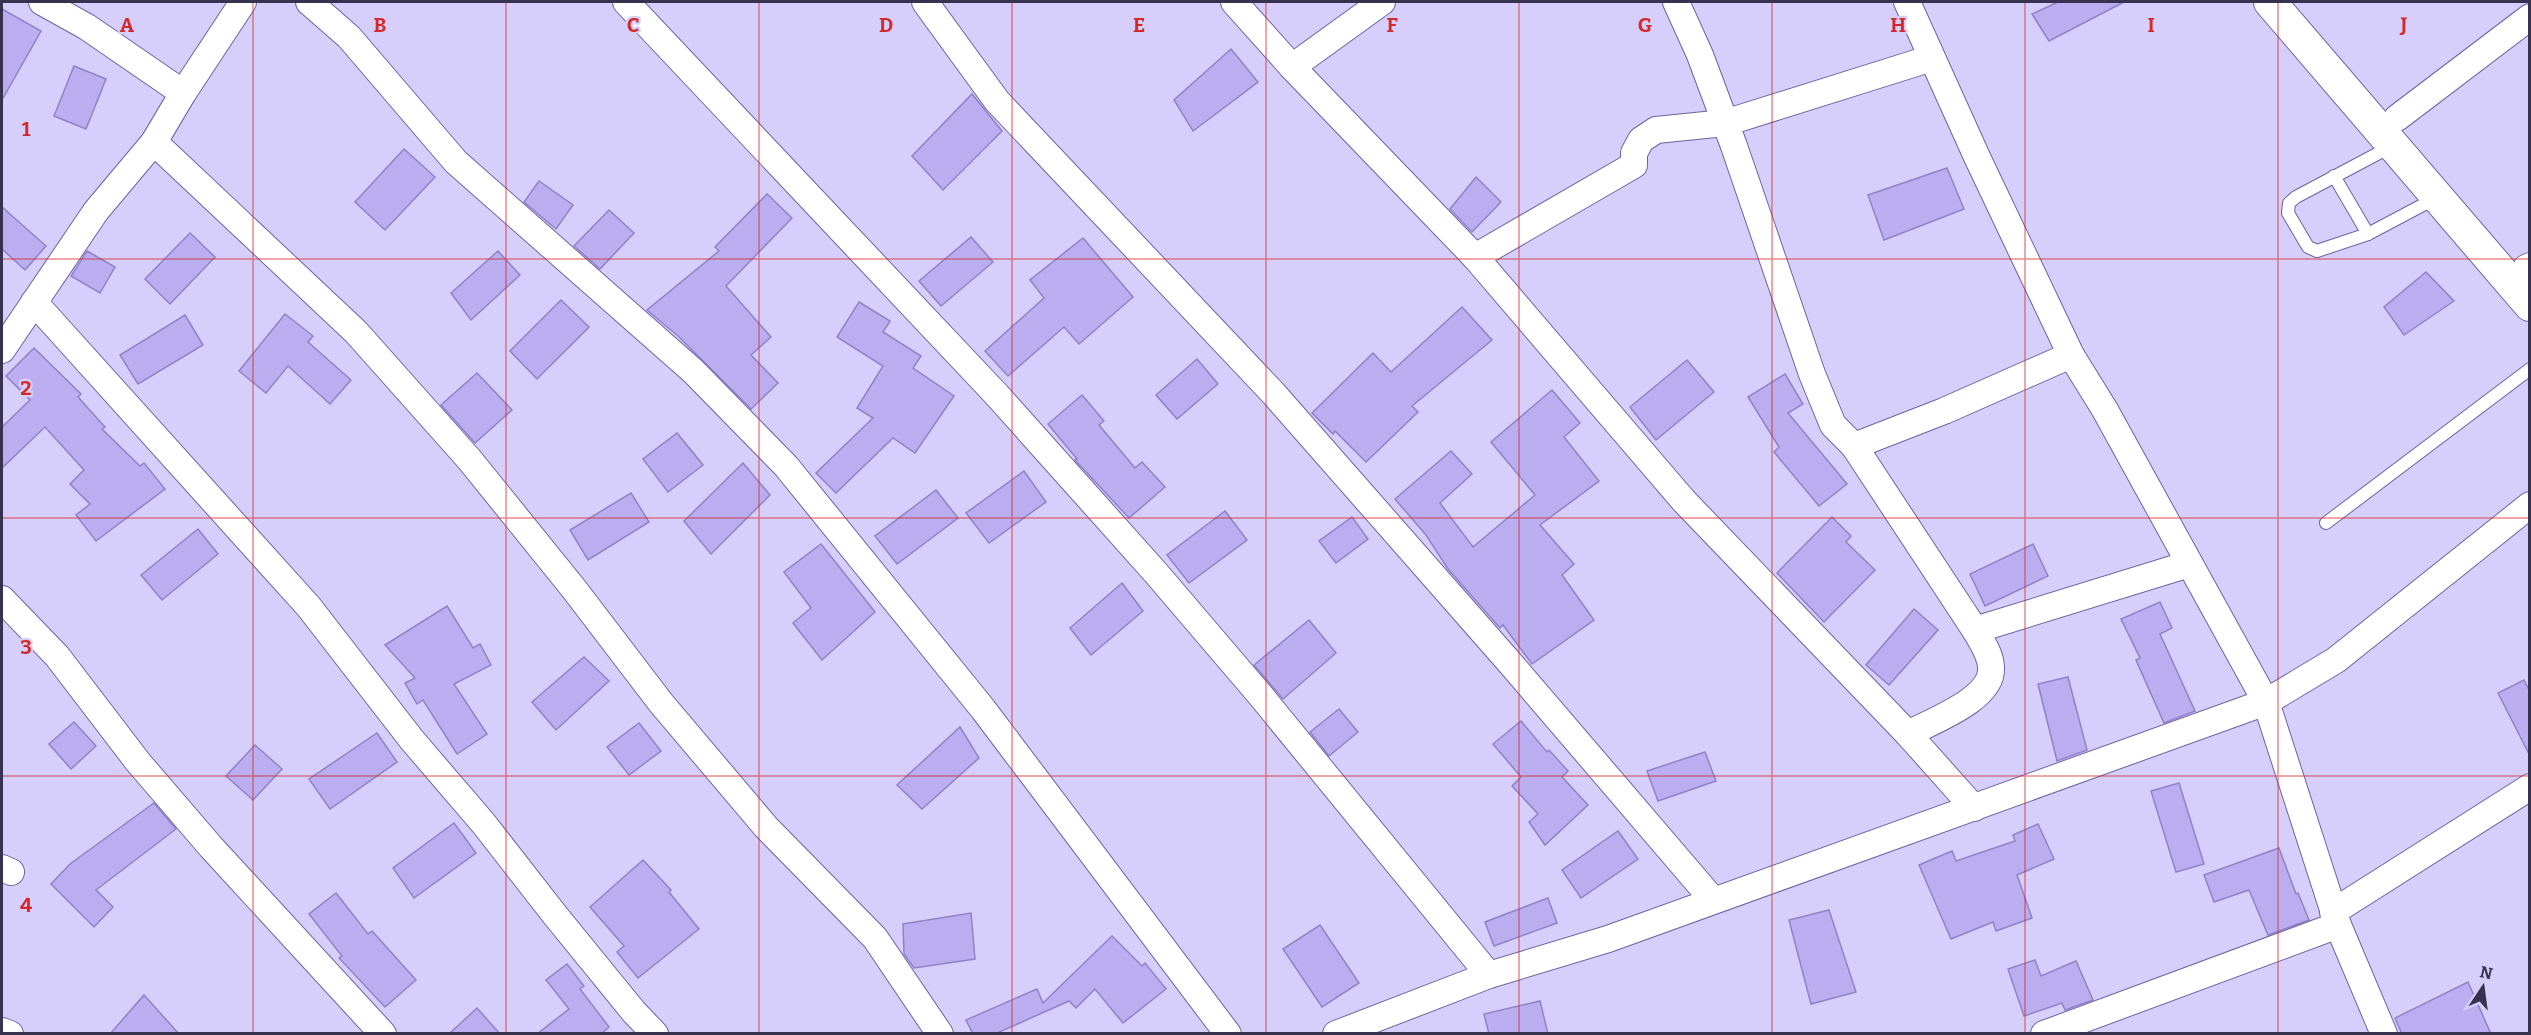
<svg xmlns="http://www.w3.org/2000/svg" width="2531" height="1035" viewBox="0 0 2531 1035" font-family="Bitter,serif">
  <rect width="100%" height="100%" fill="#d6cffc"/>
  <g fill="#baaef0" stroke="#9082c8" stroke-width="1.5">
    <polygon points="2058,2 2124,2 2049,41 2032,14"/>
    <polygon points="2,9 41,31 2,100"/>
    <polygon points="1231,49 1258,82 1193,131 1174,100"/>
    <polygon points="74,66 106,79 86,129 54,116"/>
    <polygon points="972,94 1002,131 943,190 912,156"/>
    <polygon points="404,149 435,177 385,230 355,202"/>
    <polygon points="1947,168 1964,209 1884,240 1868,195"/>
    <polygon points="1476,177 1501,202 1472,232 1450,209"/>
    <polygon points="539,181 573,205 556,229 524,202"/>
    <polygon points="767,194 792,218 726,286 771,337 751,355 778,383 751,409 678,336 647,310 719,251 715,247"/>
    <polygon points="2,207 46,246 25,270 2,249"/>
    <polygon points="609,210 634,233 600,269 574,246"/>
    <polygon points="190,233 215,257 170,304 145,279"/>
    <polygon points="971,237 993,262 941,306 919,281"/>
    <polygon points="1083,238 1133,297 1079,344 1064,327 1008,376 985,351 1044,298 1030,280"/>
    <polygon points="87,251 115,267 100,293 71,276"/>
    <polygon points="498,251 520,275 471,320 451,293"/>
    <polygon points="2426,272 2454,301 2404,335 2384,307"/>
    <polygon points="561,300 589,327 537,379 510,351"/>
    <polygon points="859,302 890,321 883,332 921,356 913,368 954,396 915,453 893,438 836,493 816,473 873,418 857,408 883,366 837,337"/>
    <polygon points="1462,307 1492,340 1412,406 1418,412 1366,462 1335,431 1333,434 1312,413 1373,353 1391,372"/>
    <polygon points="285,314 313,336 308,342 351,380 330,404 288,366 266,393 239,371"/>
    <polygon points="185,315 203,345 138,384 120,355"/>
    <polygon points="34,348 81,394 78,397 105,427 102,429 140,466 144,463 165,489 96,541 76,515 90,504 70,484 84,470 45,427 2,468 2,427 30,400 6,376"/>
    <polygon points="1197,359 1218,384 1177,419 1156,395"/>
    <polygon points="1687,360 1714,392 1656,440 1630,407"/>
    <polygon points="477,373 512,410 475,443 441,405"/>
    <polygon points="1785,374 1803,404 1788,413 1847,484 1819,506 1774,452 1779,447 1748,397"/>
    <polygon points="1552,390 1580,423 1564,437 1599,481 1540,525 1574,564 1562,575 1594,620 1532,664 1503,625 1500,628 1448,569 1426,535 1395,499 1451,451 1472,474 1440,503 1473,547 1535,495 1491,442"/>
    <polygon points="1082,395 1104,421 1099,425 1135,468 1142,462 1165,487 1129,518 1075,460 1077,459 1048,424"/>
    <polygon points="677,433 703,465 668,492 643,459"/>
    <polygon points="743,463 770,495 711,554 684,521"/>
    <polygon points="1024,471 1046,502 989,543 966,513"/>
    <polygon points="936,490 958,518 897,564 875,536"/>
    <polygon points="631,493 649,522 588,560 570,530"/>
    <polygon points="1225,511 1247,540 1189,583 1167,555"/>
    <polygon points="1352,517 1368,539 1336,563 1319,541"/>
    <polygon points="1832,517 1851,536 1846,542 1875,570 1824,622 1777,573"/>
    <polygon points="198,529 218,554 162,600 141,575"/>
    <polygon points="821,544 875,612 822,660 793,623 811,608 784,572"/>
    <polygon points="2033,544 2048,576 1985,606 1970,574"/>
    <polygon points="1122,583 1143,611 1091,655 1070,628"/>
    <polygon points="2160,602 2172,628 2160,634 2195,711 2164,723 2136,660 2140,658 2121,619"/>
    <polygon points="447,606 473,648 480,644 491,665 454,684 487,734 457,754 423,700 417,704 405,683 415,678 385,645"/>
    <polygon points="1914,609 1938,630 1889,685 1866,665"/>
    <polygon points="1309,620 1336,653 1283,699 1254,665"/>
    <polygon points="584,657 609,681 556,730 532,702"/>
    <polygon points="2068,677 2087,750 2057,761 2038,684"/>
    <polygon points="2524,680 2529,690 2529,754 2498,693"/>
    <polygon points="1339,709 1358,732 1329,756 1310,732"/>
    <polygon points="1521,721 1547,752 1549,750 1568,771 1562,777 1588,805 1545,845 1529,822 1538,814 1512,786 1521,777 1493,744"/>
    <polygon points="74,722 96,746 71,769 49,744"/>
    <polygon points="639,723 661,751 629,775 607,747"/>
    <polygon points="960,727 979,758 922,809 897,785"/>
    <polygon points="377,733 397,762 330,809 309,779"/>
    <polygon points="255,745 282,769 253,800 226,776"/>
    <polygon points="1705,752 1716,781 1658,801 1647,771"/>
    <polygon points="2179,783 2204,864 2176,872 2151,791"/>
    <polygon points="154,803 176,829 96,890 113,907 94,927 51,884 70,864"/>
    <polygon points="454,823 476,853 414,898 393,868"/>
    <polygon points="2038,824 2054,859 2017,875 2032,918 1996,931 1993,922 1951,939 1919,865 1952,851 1956,861 2015,841 2013,835"/>
    <polygon points="1618,831 1638,859 1581,898 1562,870"/>
    <polygon points="2279,848 2296,894 2298,893 2309,920 2268,935 2249,890 2214,902 2204,875"/>
    <polygon points="643,860 671,890 669,892 699,929 638,978 617,952 624,946 590,907"/>
    <polygon points="336,893 368,934 372,931 416,980 385,1007 339,958 342,956 309,914"/>
    <polygon points="1548,898 1557,923 1494,946 1485,922"/>
    <polygon points="1829,910 1856,992 1811,1004 1789,920"/>
    <polygon points="971,913 975,959 914,968 904,954 903,924"/>
    <polygon points="1320,925 1359,983 1322,1007 1283,949"/>
    <polygon points="1112,936 1142,966 1145,963 1166,989 1123,1023 1095,989 1076,1008 1069,1001 995,1034 973,1034 966,1020 1037,989 1043,1003"/>
    <polygon points="2035,960 2041,976 2076,961 2093,1000 2065,1010 2062,1003 2024,1016 2008,969"/>
    <polygon points="567,964 584,986 580,989 609,1027 601,1034 537,1034 569,1009 546,980"/>
    <polygon points="2468,982 2491,1034 2402,1034 2395,1018"/>
    <polygon points="144,995 179,1034 110,1034"/>
    <polygon points="1540,1001 1548,1034 1489,1034 1484,1014"/>
    <polygon points="477,1008 500,1034 449,1034"/>
  </g>
  <g fill="none" stroke-linecap="round" stroke-linejoin="round">
    <defs>
      <g id="service">
        <polyline points="2392,146 2296,197 2289,203 2288,213 2308,247 2317,251 2368,234 2436,198"/>
        <polyline points="2334,176 2368,234"/>
        <polyline points="2326,523 2530,369"/>
      </g>
      <g id="minor">
        <polyline points="42,2 87,27 183,93"/>
        <polyline points="309,2 349,37 456,162 693,371 786,466 983,709 1228,1034"/>
        <polyline points="626,2 996,394 1156,573 1261,696 1489,975"/>
        <polyline points="925,2 997,101 1274,394 1511,664 1713,900"/>
        <polyline points="1234,2 1292,67 1475,257 1684,501 1908,734 1974,808"/>
        <polyline points="1676,2 1700,55 1734,146 1812,374 1833,425 1854,446 1944,411 2071,355"/>
        <polyline points="1907,2 1977,157 2071,355 2105,410 2266,702 2338,925 2384,1034"/>
        <polyline points="1292,67 1382,2"/>
        <polyline points="2397,118 2530,17"/>
        <polyline points="154,142 356,332 469,459 574,589 661,703 766,827 875,938 940,1034"/>
        <polyline points="1475,257 1634,165 1634,153 1641,140 1656,130 1725,123 1932,58"/>
        <polyline points="2526,268 2530,266"/>
        <polyline points="34,302 309,607 412,740 484,824 555,915 634,1012 655,1034"/>
        <polyline points="2,350 96,211 154,142 183,93 243,2"/>
        <polyline points="1854,446 1975,630 2189,564"/>
        <polyline points="2,599 57,656 138,762 211,847 383,1034"/>
        <path d="M1908,734C1932,721 1993,699 1991,668C1991,654 1981,641 1975,630"/>
        <polyline points="2,868 11,872"/>
        <polyline points="2333,912 2530,787"/>
        <polyline points="2,1031 10,1034"/>
        <polyline points="1336,1034 1489,975 1608,939 2266,702 2336,660 2530,505"/>
        <polyline points="2044,1034 2338,925"/>
      </g>
      <polyline id="tertiary" points="2270,2 2530,305"/>
    </defs>
    <use href="#service" stroke="#7061a4" stroke-width="14"/>
    <use href="#minor" stroke="#7061a4" stroke-width="28"/>
    <use href="#tertiary" stroke="#7061a4" stroke-width="34"/>
    <use href="#service" stroke="#fff" stroke-width="12"/>
    <use href="#minor" stroke="#fff" stroke-width="26"/>
    <use href="#tertiary" stroke="#fff" stroke-width="32"/>
  </g>
  <path fill="none" stroke="#d62828" stroke-width="1.5" stroke-opacity="0.55" d="M253,2V1034M506,2V1034M759,2V1034M1012,2V1034M1266,2V1034M1519,2V1034M1772,2V1034M2025,2V1034M2278,2V1034M2,259H2530M2,518H2530M2,776H2530"/>
  <g font-size="20" text-anchor="middle" font-weight="bold" fill="#d62828" stroke="#d6cffc" stroke-width="4.5" stroke-linejoin="round" paint-order="stroke">
    <text x="127" y="32">A</text>
    <text x="380" y="32">B</text>
    <text x="633" y="32">C</text>
    <text x="886" y="32">D</text>
    <text x="1139" y="32">E</text>
    <text x="1392" y="32">F</text>
    <text x="1645" y="32">G</text>
    <text x="1898" y="32">H</text>
    <text x="2151" y="32">I</text>
    <text x="2404" y="32">J</text>
    <text x="26" y="136">1</text>
    <text x="26" y="395">2</text>
    <text x="26" y="654">3</text>
    <text x="26" y="912">4</text>
  </g>
  <rect width="2531" height="1035" fill="none" stroke="#37324f" stroke-width="6"/>
  <g transform="translate(2483 987) rotate(13)" stroke="#d6cffc" stroke-width="4.5" paint-order="stroke">
  <path d="M0-4.5L10 22L0 15L-10 22Z" fill="#37324f"/>
  <text y="-9" font-size="16" font-weight="bold" text-anchor="middle" fill="#37324f">N</text>
  </g>
</svg>
